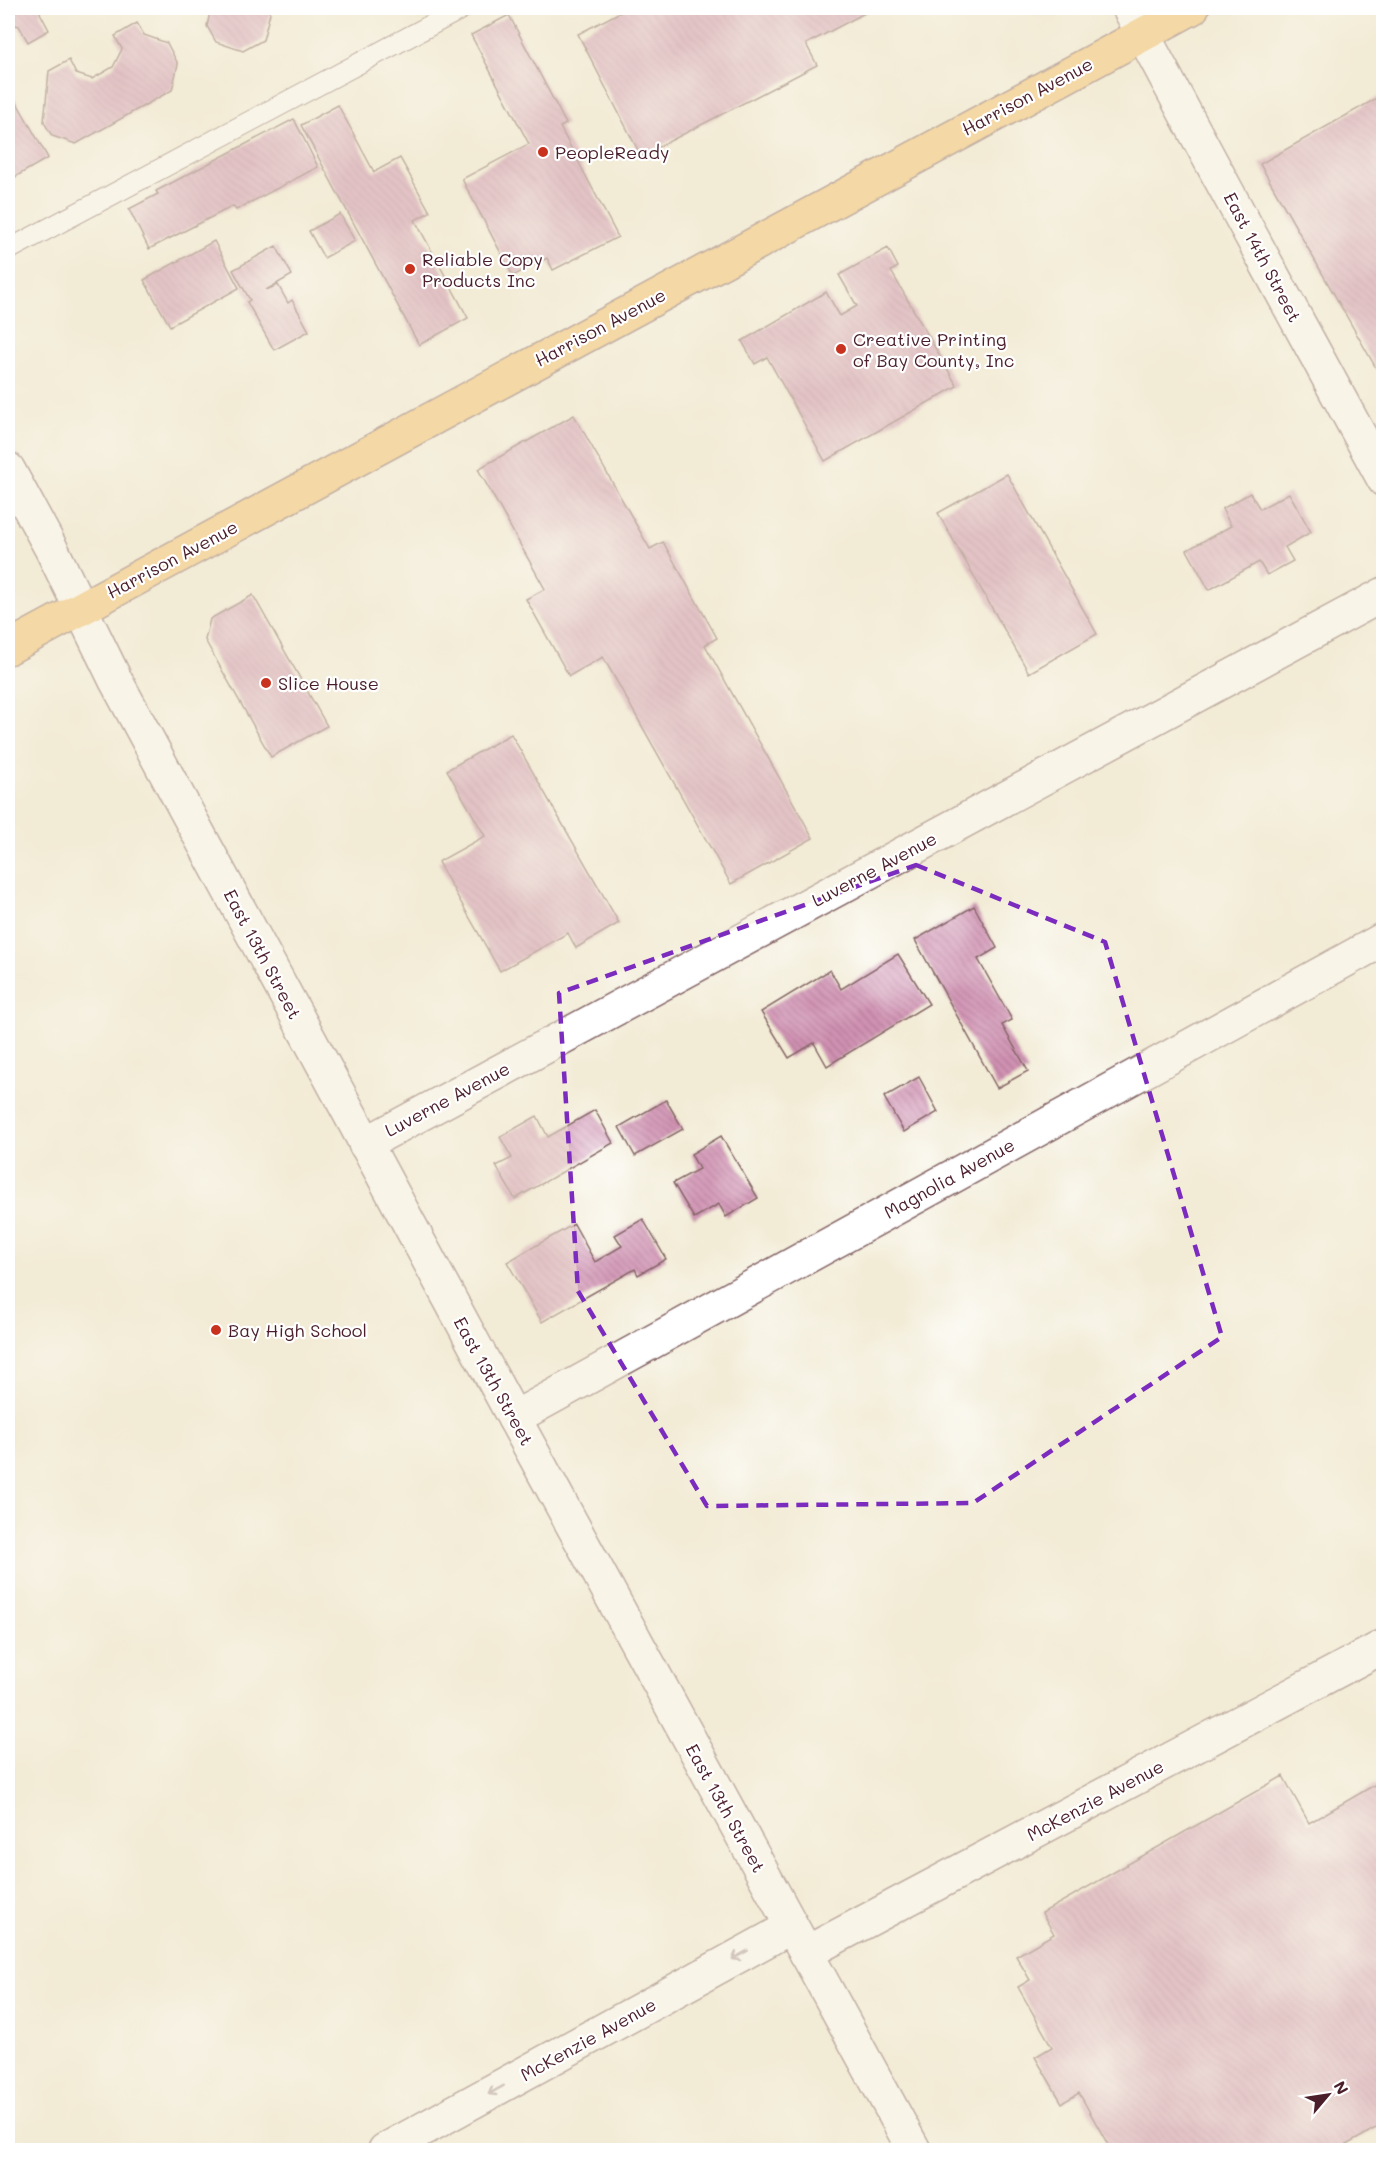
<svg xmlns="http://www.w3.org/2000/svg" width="1391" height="2158" viewBox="0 0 1391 2158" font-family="Mali,sans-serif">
  <defs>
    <pattern id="building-back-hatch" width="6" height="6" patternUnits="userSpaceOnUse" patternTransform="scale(1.5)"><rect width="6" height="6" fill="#d192b3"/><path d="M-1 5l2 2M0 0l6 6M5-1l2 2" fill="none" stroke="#ac7792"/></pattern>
  </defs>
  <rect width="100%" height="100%" fill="#fff"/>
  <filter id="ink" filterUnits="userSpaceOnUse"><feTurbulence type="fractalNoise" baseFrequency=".0167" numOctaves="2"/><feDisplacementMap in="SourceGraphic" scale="12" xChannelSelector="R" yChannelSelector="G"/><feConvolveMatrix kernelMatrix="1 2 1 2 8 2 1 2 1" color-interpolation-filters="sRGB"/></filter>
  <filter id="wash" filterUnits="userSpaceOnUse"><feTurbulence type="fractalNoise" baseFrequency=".008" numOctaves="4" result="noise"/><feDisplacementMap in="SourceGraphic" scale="24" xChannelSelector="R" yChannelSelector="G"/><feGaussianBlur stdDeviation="1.35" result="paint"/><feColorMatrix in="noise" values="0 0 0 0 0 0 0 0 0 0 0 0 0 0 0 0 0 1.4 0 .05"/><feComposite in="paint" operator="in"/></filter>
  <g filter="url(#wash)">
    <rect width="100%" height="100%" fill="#f2ebd5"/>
    <g id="blocks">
      <g fill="url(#building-back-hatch)">
        <polygon points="8,8 41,8 40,13 49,30 28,42 19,26 8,23"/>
        <polygon points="211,8 267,8 270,13 263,40 243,51 216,42 207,26"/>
        <polygon points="628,8 874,8 806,44 817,65 641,156 578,34"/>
        <polygon points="509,15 566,124 560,127 618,237 553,270 547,258 513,276 462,179 529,144 471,35"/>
        <polygon points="137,23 144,35 167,43 178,64 172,90 76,144 52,136 44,122 49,71 69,60 76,74 92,79 113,67 122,49 115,36"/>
        <polygon points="1384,94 1384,382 1260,164"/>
        <polygon points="16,101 48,158 8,181 8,106"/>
        <polygon points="338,105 374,172 400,158 430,212 415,220 468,318 419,345 301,125"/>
        <polygon points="294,119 318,167 236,210 233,206 149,249 129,209 158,194 156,191"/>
        <polygon points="340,214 355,241 324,258 309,231"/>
        <polygon points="214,241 239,288 170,326 144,280"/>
        <polygon points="276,246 292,275 266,290 278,285 288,303 292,300 309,331 274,350 247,302 250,300 233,270"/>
        <polygon points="888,248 898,267 891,271 957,386 825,461 767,357 755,364 742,341 826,292 840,316 857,306 839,275"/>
        <polygon points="574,415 650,549 663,542 717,638 705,645 813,838 731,884 603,657 569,676 526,599 545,589 478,469"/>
        <polygon points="1007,474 1097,634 1029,673 938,513"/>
        <polygon points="1250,493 1260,509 1289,493 1311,532 1285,547 1293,561 1267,575 1259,562 1209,590 1187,550 1231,526 1222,509"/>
        <polygon points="253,595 327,726 271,757 205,640 210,619"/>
        <polygon points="511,734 619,923 576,948 568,933 500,971 438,862 485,836 447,770"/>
        <polygon points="974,906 997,948 978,959 1012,1020 1002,1025 1028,1071 997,1088 915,940"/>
        <polygon points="898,954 929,1004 827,1066 814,1043 789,1058 761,1012 830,970 841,989"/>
        <polygon points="919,1077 938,1112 904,1132 884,1097"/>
        <polygon points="666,1100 683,1129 635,1156 619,1127"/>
        <polygon points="595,1110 613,1143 515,1199 496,1166 512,1158 500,1137 537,1116 548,1137"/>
        <polygon points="721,1136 758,1198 726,1217 719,1204 694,1218 673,1183 699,1169 691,1154"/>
        <polygon points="643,1219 666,1259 638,1275 635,1269 542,1322 507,1262 574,1224 595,1262 622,1246 615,1235"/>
        <polygon points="1283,1776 1309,1823 1376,1784 1384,1797 1384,2124 1337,2150 1111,2150 1079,2093 1062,2103 1035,2057 1052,2047 1018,1987 1030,1980 1016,1956 1054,1934 1042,1913"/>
      </g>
    </g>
  </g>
  <g filter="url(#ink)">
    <use href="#blocks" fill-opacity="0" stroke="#856666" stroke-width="1.5"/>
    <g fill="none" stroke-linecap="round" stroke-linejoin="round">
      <defs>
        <polyline id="lane" points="8,250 463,8"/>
        <g id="street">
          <path d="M1129,8C1212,166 1299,323 1384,480"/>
          <polyline points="8,469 53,552 116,681 514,1418 914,2150"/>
          <polyline points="365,1144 1384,594"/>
          <polyline points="514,1418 1384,939"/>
          <polyline points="806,1953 1384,1646"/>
          <polyline points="385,2150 791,1927"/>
        </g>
        <polyline id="primary" points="8,648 1192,8"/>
      </defs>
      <use href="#lane" stroke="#856666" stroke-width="22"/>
      <use href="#street" stroke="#856666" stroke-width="36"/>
      <use href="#primary" stroke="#856666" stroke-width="36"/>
      <use href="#lane" stroke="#fff" stroke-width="20"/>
      <use href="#street" stroke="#fff" stroke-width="33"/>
      <use href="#primary" stroke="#f6c06b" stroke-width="33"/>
    </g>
    <defs><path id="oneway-shaft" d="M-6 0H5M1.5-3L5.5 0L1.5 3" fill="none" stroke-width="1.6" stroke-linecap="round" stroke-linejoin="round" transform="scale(1.5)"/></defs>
    <g stroke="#ae9aa0">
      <use href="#oneway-shaft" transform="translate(740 1955) rotate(151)"/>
      <use href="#oneway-shaft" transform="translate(496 2090) rotate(151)"/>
    </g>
  </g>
  <path d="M0 0H1391V2158H0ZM916,865L1105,942L1222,1337L973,1503L707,1506L578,1291L559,993Z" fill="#f2ebd5" fill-opacity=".55" fill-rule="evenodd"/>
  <path fill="none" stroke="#7b2cbf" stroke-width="4.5" stroke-dasharray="12 8" stroke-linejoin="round" d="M916,865L1105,942L1222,1337L973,1503L707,1506L578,1291L559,993Z"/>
  <g fill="#c8321e" stroke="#fff" stroke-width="2">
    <circle cx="543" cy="152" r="6"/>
    <circle cx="410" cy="269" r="6"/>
    <circle cx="841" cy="349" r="6"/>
    <circle cx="266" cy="683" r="6"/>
    <circle cx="216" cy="1330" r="6"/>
  </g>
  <g text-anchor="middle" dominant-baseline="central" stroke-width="4.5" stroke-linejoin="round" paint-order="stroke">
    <g font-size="18" fill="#4a1f2b" stroke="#fff">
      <text transform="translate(1027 96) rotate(-28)">Harrison Avenue</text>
      <text transform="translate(1263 257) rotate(62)">East 14th Street</text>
      <text transform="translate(600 327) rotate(-28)">Harrison Avenue</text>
      <text transform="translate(172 559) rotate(-28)">Harrison Avenue</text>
      <text transform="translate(874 869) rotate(-28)">Luverne Avenue</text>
      <text transform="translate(263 954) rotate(62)">East 13th Street</text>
      <text transform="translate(447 1099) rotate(-28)">Luverne Avenue</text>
      <text transform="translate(949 1178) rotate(-29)">Magnolia Avenue</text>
      <text transform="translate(494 1381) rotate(61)">East 13th Street</text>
      <text transform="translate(1095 1800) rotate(-28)">McKenzie Avenue</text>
      <text transform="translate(726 1808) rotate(61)">East 13th Street</text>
      <text transform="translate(588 2039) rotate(-29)">McKenzie Avenue</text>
    </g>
    <g font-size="18" fill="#4a1f2b" stroke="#fff" text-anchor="start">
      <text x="555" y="152">PeopleReady</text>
      <text x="422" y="259">Reliable Copy<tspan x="422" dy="21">Products Inc</tspan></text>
      <text x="853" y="339">Creative Printing<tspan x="853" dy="21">of Bay County, Inc</tspan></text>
      <text x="278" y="683">Slice House</text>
      <text x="228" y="1330">Bay High School</text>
    </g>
  </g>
  <rect width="1391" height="2158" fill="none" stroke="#fff" stroke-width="30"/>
  <g transform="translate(1328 2095) rotate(61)" stroke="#ffffff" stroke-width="4.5" paint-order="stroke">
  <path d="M0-4.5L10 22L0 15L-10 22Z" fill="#4a1f2b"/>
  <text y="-9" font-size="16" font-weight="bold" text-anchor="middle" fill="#4a1f2b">N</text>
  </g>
</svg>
